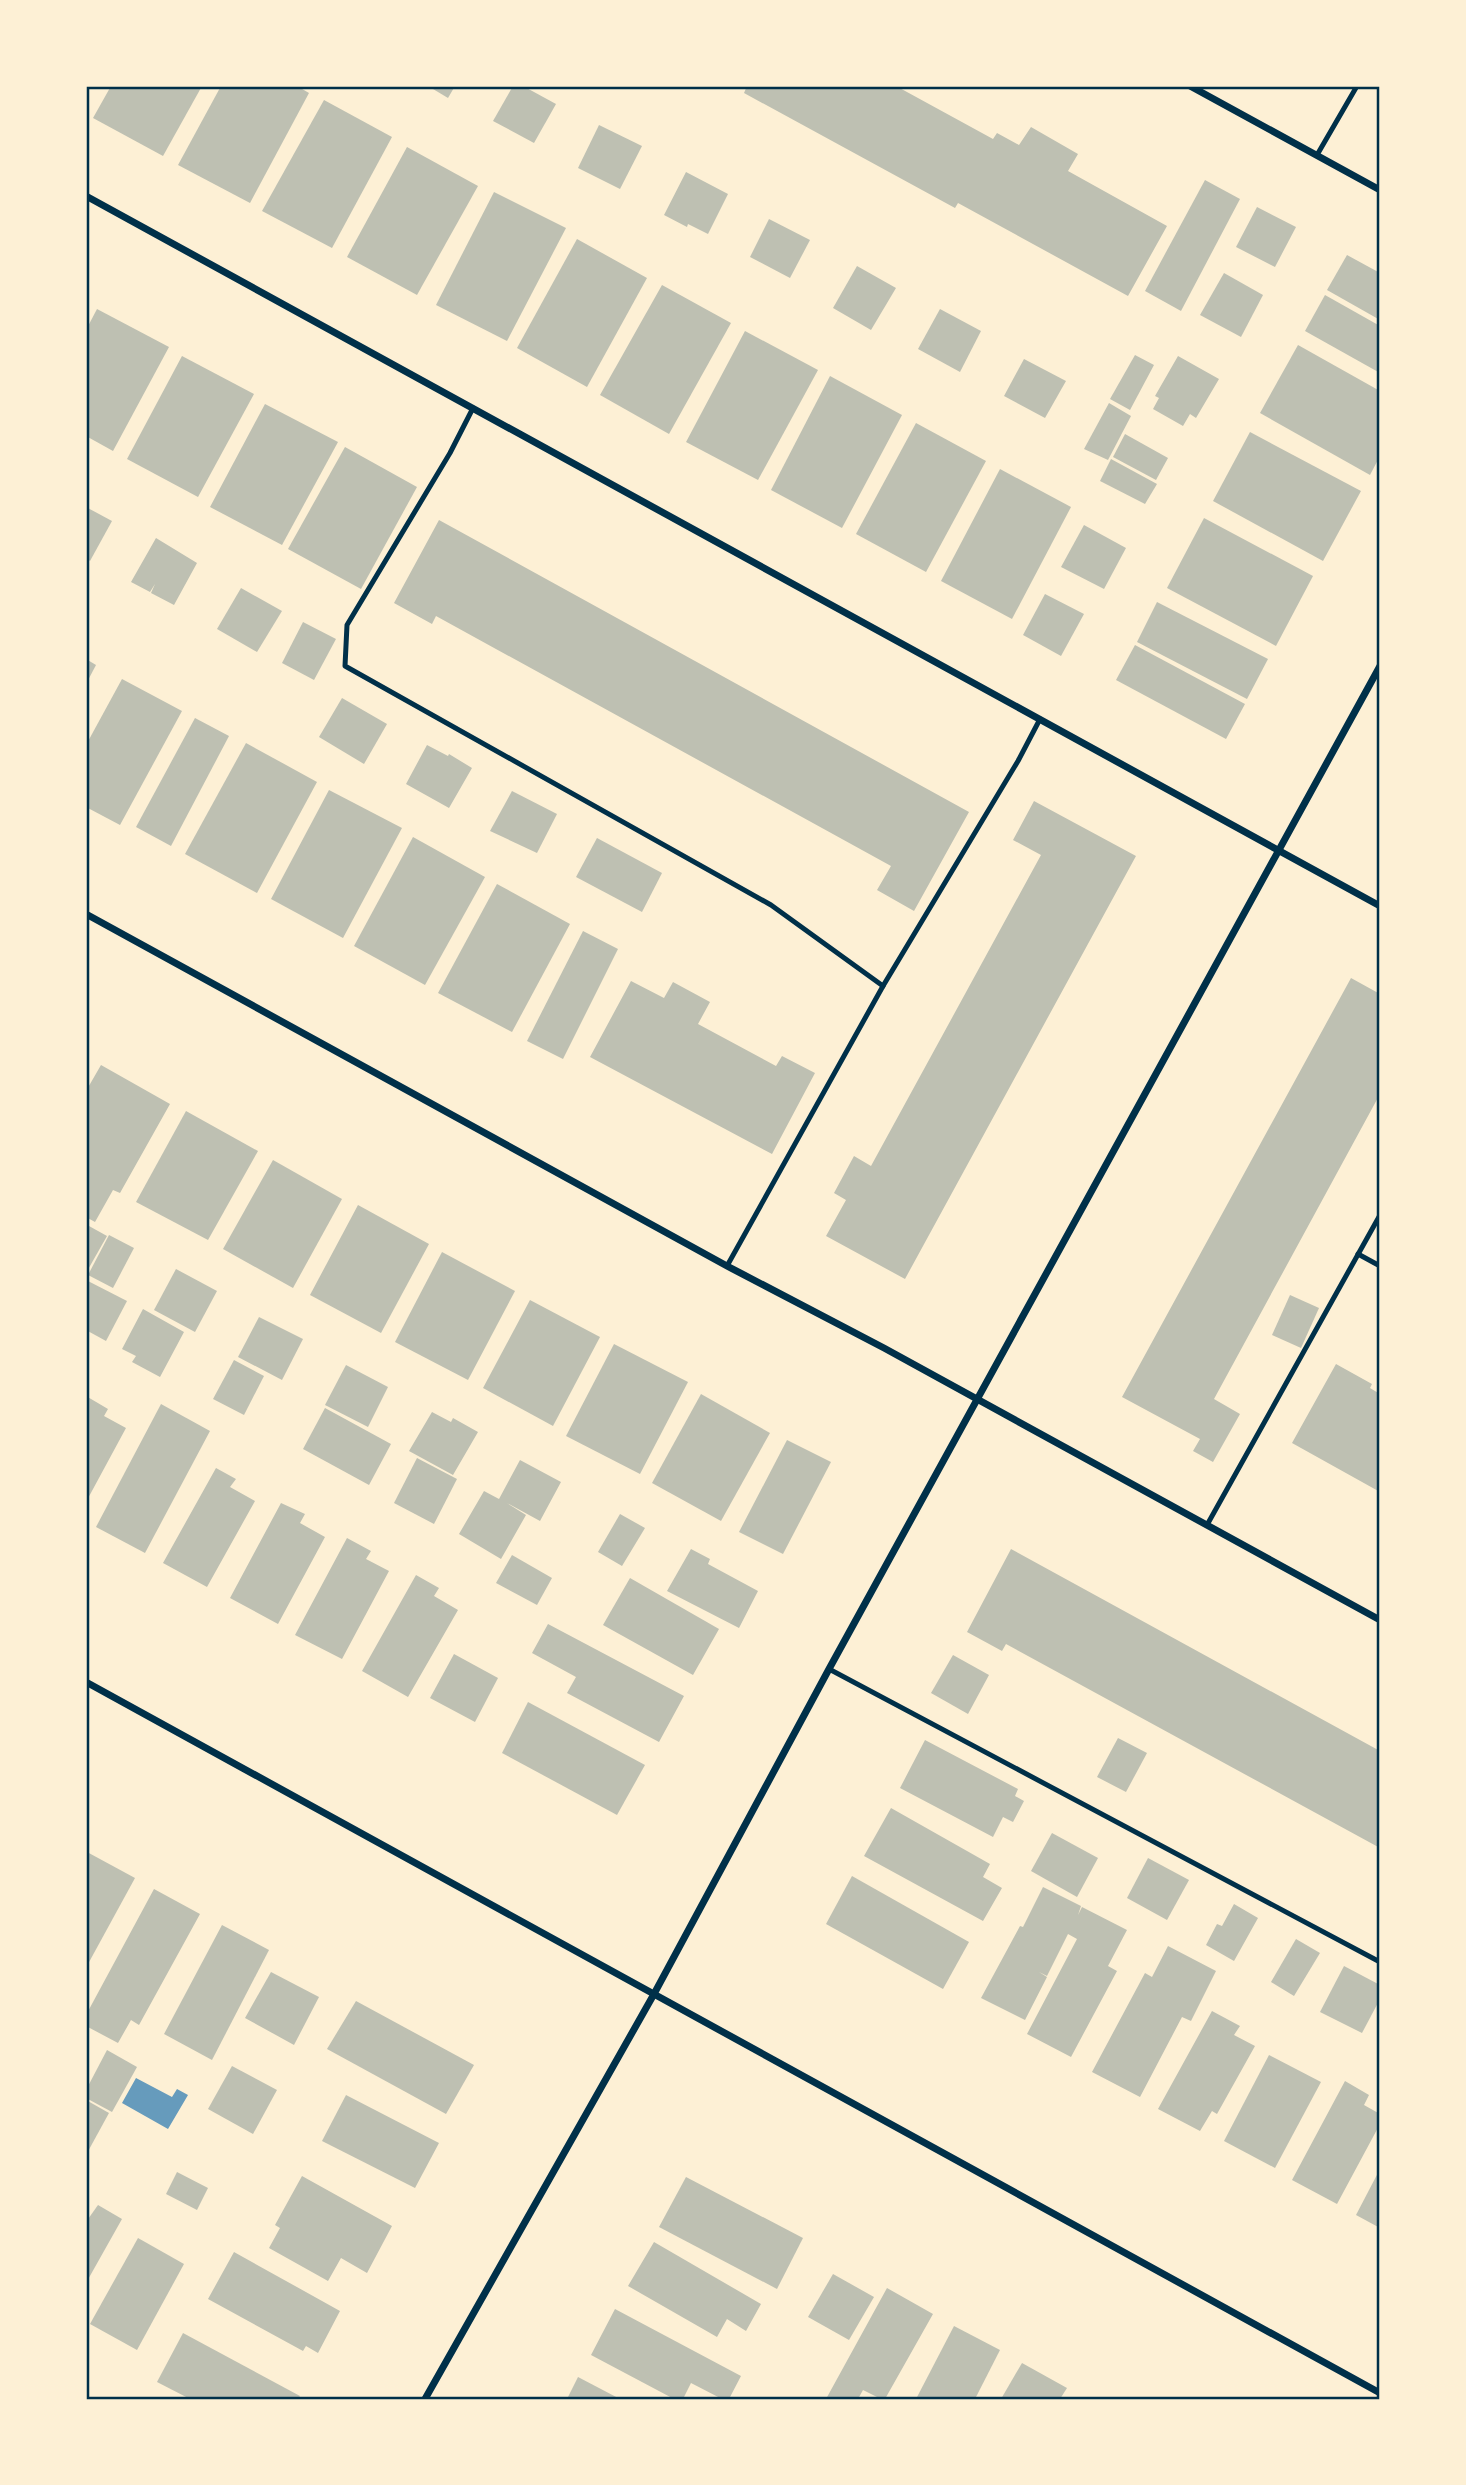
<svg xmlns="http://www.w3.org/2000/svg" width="1466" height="2485" viewBox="0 0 1466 2485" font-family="Literata,serif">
  <rect width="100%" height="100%" fill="#fdf0d5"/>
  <polygon fill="#669bbc" points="136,2078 172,2097 177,2089 188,2095 168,2129 122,2103"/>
  <g fill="#bec0b2">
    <polygon points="111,86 202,86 163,156 93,118"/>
    <polygon points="221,86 297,86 309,93 250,203 178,165"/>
    <polygon points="428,86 455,86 448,98"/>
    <polygon points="513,86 523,86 556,104 534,143 493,121"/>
    <polygon points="747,86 896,86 993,139 997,133 1019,145 1031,127 1078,154 1068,171 1167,226 1128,296 958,203 955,208 744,93"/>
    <polygon points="324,100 392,137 332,248 262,211"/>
    <polygon points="599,125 642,146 620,189 578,168"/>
    <polygon points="407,147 478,186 417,295 347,257"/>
    <polygon points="686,172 728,194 708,234 688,224 687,227 664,215"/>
    <polygon points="1205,180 1240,199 1181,311 1145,291"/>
    <polygon points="494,192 566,228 507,341 436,305"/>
    <polygon points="1257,207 1296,227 1275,267 1236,247"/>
    <polygon points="769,219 810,240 790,278 750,257"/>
    <polygon points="577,239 647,278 587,387 517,348"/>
    <polygon points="1347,255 1380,273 1380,320 1327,290"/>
    <polygon points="857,266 896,288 871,330 833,308"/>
    <polygon points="1224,273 1263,295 1241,337 1200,315"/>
    <polygon points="662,285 731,323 669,434 600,395"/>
    <polygon points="1325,295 1380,326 1380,373 1305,331"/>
    <polygon points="97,309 169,347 113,451 86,436 86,330"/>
    <polygon points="940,309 981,331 960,372 918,349"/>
    <polygon points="745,331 818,370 758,480 686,442"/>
    <polygon points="1298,345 1380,391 1380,456 1370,475 1260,413"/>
    <polygon points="1135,355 1154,365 1130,410 1110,399"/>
    <polygon points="182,356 254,394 198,497 127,459"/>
    <polygon points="1178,356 1219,379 1196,418 1190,414 1183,426 1153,409 1159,398 1155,396"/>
    <polygon points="1024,359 1066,381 1045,418 1004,396"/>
    <polygon points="830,376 902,415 842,528 771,490"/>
    <polygon points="1109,403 1131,416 1108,460 1084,449"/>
    <polygon points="265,404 338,442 282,545 210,507"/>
    <polygon points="916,423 986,461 926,572 856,534"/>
    <polygon points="1250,432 1361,491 1323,561 1213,501"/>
    <polygon points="1125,434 1168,458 1156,480 1113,457"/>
    <polygon points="345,447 417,487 361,589 288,549"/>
    <polygon points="1111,459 1157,484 1145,504 1100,481"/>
    <polygon points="1000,469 1071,507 1012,619 941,581"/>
    <polygon points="86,507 112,521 90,561 86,558"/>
    <polygon points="1204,518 1313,576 1276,646 1167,588"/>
    <polygon points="439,520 969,812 914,911 877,890 891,866 436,616 432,624 394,603"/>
    <polygon points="1084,525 1126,548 1104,589 1061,567"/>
    <polygon points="156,538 197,563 174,605 151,593 155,584 150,592 131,582"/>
    <polygon points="241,588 282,611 257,652 217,629"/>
    <polygon points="1045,594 1084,614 1061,656 1023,635"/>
    <polygon points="1157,602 1268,659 1247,699 1137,642"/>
    <polygon points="303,622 336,639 314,680 282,663"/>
    <polygon points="1135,645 1245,704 1226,739 1116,680"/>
    <polygon points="86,659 96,665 86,684"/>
    <polygon points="122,679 182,711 120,825 86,807 86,745"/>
    <polygon points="342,698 387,724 364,764 319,737"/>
    <polygon points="195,718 229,736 171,846 136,827"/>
    <polygon points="246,743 317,782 257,893 185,854"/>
    <polygon points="427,745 448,756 449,754 472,768 449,808 406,784"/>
    <polygon points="329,790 402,828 343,938 271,899"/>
    <polygon points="512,791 557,814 537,853 490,831"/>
    <polygon points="1034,801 1136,856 905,1279 826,1236 846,1200 834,1193 854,1156 871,1166 1041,855 1013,840"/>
    <polygon points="413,837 485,877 425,985 354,946"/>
    <polygon points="597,838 662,873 642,912 576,877"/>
    <polygon points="497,884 570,924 512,1032 438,993"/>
    <polygon points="583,931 618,949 563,1059 527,1041"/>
    <polygon points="1351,978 1380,994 1380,1094 1214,1399 1240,1414 1213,1462 1193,1451 1200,1439 1122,1397"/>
    <polygon points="631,981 664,998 673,982 710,1002 698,1024 776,1066 782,1056 815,1073 772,1154 590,1057"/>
    <polygon points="101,1065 170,1104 120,1193 113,1190 95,1222 86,1217 86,1091"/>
    <polygon points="186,1111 258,1151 208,1240 136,1202"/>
    <polygon points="273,1160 342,1199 293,1288 223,1249"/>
    <polygon points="358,1205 429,1244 381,1333 310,1295"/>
    <polygon points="89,1226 107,1236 86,1273 86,1231"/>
    <polygon points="109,1235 134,1248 113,1288 88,1275"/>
    <polygon points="442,1252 515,1291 468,1380 395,1342"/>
    <polygon points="176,1269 217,1291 195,1332 154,1310"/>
    <polygon points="86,1280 127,1301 106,1341 86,1330"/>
    <polygon points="1290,1295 1319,1308 1301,1348 1272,1335"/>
    <polygon points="530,1300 600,1337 553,1426 483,1388"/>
    <polygon points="143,1309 184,1332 160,1377 132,1362 136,1356 122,1349"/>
    <polygon points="259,1317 303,1339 282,1380 238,1357"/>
    <polygon points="614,1344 688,1382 640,1474 566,1436"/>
    <polygon points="234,1360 264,1376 244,1415 213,1399"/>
    <polygon points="1336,1364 1372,1384 1370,1388 1380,1394 1380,1492 1292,1443"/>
    <polygon points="346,1365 388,1387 368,1427 325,1405"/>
    <polygon points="701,1394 770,1433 721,1521 652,1483"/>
    <polygon points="86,1396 108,1409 104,1416 126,1428 86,1502"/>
    <polygon points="161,1404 210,1431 145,1553 96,1527"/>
    <polygon points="325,1408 391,1444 369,1485 303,1449"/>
    <polygon points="432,1412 451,1422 453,1418 478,1432 453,1475 409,1451"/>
    <polygon points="787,1440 831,1462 783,1554 739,1532"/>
    <polygon points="417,1458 457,1479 434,1524 394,1503"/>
    <polygon points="520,1460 561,1482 540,1521 507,1503 526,1515 501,1559 459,1534 484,1491 499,1499"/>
    <polygon points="216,1468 236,1479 230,1487 255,1501 207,1587 163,1563"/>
    <polygon points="281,1503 305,1514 300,1523 325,1537 278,1624 230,1598"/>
    <polygon points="620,1514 645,1528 622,1566 598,1552"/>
    <polygon points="347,1538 371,1551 366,1559 389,1571 342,1659 295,1635"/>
    <polygon points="691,1549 710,1559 708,1564 758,1591 739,1628 667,1591"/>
    <polygon points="1011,1549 1380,1751 1380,1848 1006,1644 1002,1651 967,1632"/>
    <polygon points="512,1555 552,1578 537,1605 496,1583"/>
    <polygon points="416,1575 439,1588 434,1596 458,1610 408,1697 362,1671"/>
    <polygon points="630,1578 719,1629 693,1675 603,1625"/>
    <polygon points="548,1624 684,1696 659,1742 567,1693 576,1677 532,1653"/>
    <polygon points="454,1654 498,1678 475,1722 430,1698"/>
    <polygon points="953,1655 989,1675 968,1714 931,1693"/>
    <polygon points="528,1702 645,1765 617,1815 502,1753"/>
    <polygon points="1118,1738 1147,1753 1126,1792 1097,1777"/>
    <polygon points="925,1740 1018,1789 1015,1796 1024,1801 1013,1822 1003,1817 993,1837 900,1788"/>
    <polygon points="891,1808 990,1864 983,1877 1002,1888 983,1921 864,1856"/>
    <polygon points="1052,1833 1098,1858 1077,1897 1031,1871"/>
    <polygon points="87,1852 135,1878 88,1964 86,1962"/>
    <polygon points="1148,1858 1189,1880 1167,1920 1127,1898"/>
    <polygon points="852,1876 969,1942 943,1989 826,1924"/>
    <polygon points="1043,1887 1081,1906 1078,1915 1082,1907 1127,1930 1108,1966 1117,1971 1071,2057 1027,2034 1077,1939 1068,1934 1047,1976 1039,1972 1047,1977 1025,2020 981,1998 1020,1926 1023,1927"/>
    <polygon points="154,1889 200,1914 139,2025 131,2020 118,2043 86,2026 86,2015"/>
    <polygon points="1234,1904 1258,1918 1234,1961 1206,1945 1217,1924 1222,1926"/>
    <polygon points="222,1925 269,1950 212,2060 164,2034"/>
    <polygon points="1296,1939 1320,1953 1294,1996 1271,1982"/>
    <polygon points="1168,1946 1216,1971 1191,2021 1182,2017 1140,2097 1092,2072 1145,1973 1152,1977"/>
    <polygon points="1344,1966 1380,1985 1380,1999 1362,2033 1320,2012"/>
    <polygon points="271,1972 319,1997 294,2045 245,2018"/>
    <polygon points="356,2001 474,2065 446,2114 327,2049"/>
    <polygon points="1212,2011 1240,2026 1234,2035 1255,2046 1217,2114 1212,2111 1200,2131 1158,2109"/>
    <polygon points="107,2050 137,2067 112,2112 86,2098 86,2090"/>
    <polygon points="1269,2055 1321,2082 1275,2168 1224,2141"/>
    <polygon points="232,2066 277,2090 253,2134 208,2109"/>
    <polygon points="1345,2081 1369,2095 1364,2105 1380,2114 1380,2124 1337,2204 1292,2180"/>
    <polygon points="346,2095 439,2143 415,2188 322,2141"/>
    <polygon points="86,2100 109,2113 86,2155"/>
    <polygon points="1380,2169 1380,2228 1356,2215"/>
    <polygon points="177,2172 208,2188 197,2210 166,2194"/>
    <polygon points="302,2176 392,2226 367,2273 341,2258 328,2281 269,2248 280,2228 275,2225"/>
    <polygon points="686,2177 803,2238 777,2289 659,2227"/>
    <polygon points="98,2205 122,2219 86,2283 86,2222"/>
    <polygon points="138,2238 184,2264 137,2350 90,2324"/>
    <polygon points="654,2242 761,2304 746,2331 727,2319 717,2337 628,2286"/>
    <polygon points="234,2252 340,2311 318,2353 306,2346 303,2351 208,2299"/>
    <polygon points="833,2274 874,2297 849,2340 808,2317"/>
    <polygon points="887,2288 933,2314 885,2399 881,2399 863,2390 858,2399 826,2399"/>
    <polygon points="615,2309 741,2376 729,2399 722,2399 691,2383 683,2399 674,2399 591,2355"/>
    <polygon points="954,2326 1000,2350 975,2399 916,2399"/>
    <polygon points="183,2333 300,2396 298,2399 190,2399 157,2382"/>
    <polygon points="1022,2363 1067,2388 1060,2399 1001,2399"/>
    <polygon points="578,2377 620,2399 567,2399"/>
  </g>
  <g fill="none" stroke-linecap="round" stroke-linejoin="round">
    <g stroke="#003049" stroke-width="5">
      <polyline points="1317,155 1357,86"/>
      <polyline points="473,408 450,453 347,625 345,666 771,905 883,986"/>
      <polyline points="1358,1254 1380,1266"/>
      <polyline points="727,1266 883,986 1018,761 1040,719"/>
      <polyline points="1207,1525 1380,1215"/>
      <polyline points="829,1669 1380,1962"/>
    </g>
    <g stroke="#003049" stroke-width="7">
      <polyline points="1190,86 1380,190"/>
      <polyline points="86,196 1380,906"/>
      <polyline points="86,914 727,1266 884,1348 1380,1620"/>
      <polyline points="86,1682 1380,2393"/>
      <polyline points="425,2399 654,1994 829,1669 1380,666"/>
    </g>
  </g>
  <rect width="1466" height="2485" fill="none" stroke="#fdf0d5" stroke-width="175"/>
  <rect x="88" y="88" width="1290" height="2310" fill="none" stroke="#003049" stroke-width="2.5"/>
</svg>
